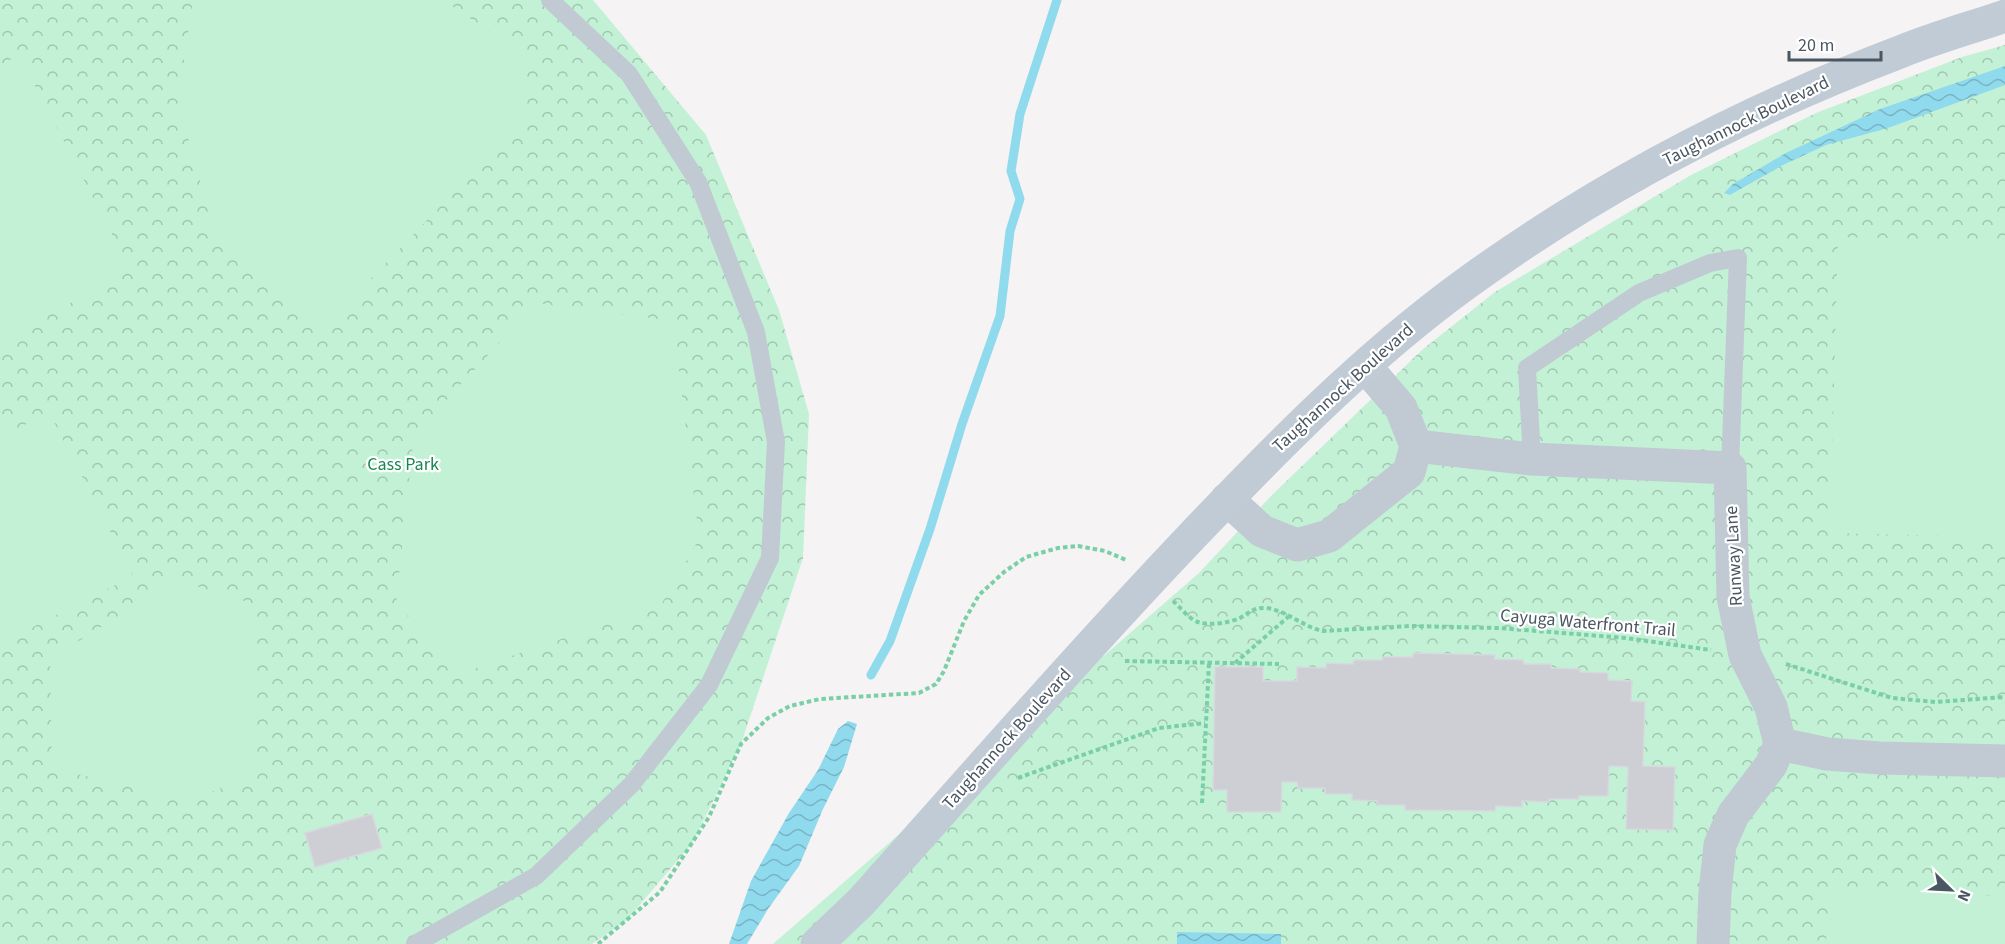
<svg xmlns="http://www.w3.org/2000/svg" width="2005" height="944" viewBox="0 0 2005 944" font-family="'Source Sans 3',sans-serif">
  <defs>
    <pattern id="forest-crowns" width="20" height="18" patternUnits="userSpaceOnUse" patternTransform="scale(1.5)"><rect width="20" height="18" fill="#c3f1d5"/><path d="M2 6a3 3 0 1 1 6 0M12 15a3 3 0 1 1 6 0" fill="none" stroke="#a0c6b0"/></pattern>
    <pattern id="water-waves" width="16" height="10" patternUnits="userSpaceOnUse" patternTransform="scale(1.5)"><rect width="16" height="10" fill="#90daee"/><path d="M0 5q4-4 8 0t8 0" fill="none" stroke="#78b4c4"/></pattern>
  </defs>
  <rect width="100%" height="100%" fill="#f5f3f3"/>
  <g fill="url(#forest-crowns)">
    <polygon points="0,0 593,0 706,135 779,310 809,414 803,558 741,744 693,842 627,920 592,944 0,944"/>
    <polygon points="2005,45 2005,944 773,944 1199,573 1271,496 1422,350 1495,292 1691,175 1816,113 1962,57"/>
  </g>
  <g fill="#c3f1d5">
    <polygon points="193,0 443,0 528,57 523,120 321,331 214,231 178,101"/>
    <polygon points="19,55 131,271 0,340 0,65"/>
    <polygon points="1838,237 2005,241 2005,537 1830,533"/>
    <polygon points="536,303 673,321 699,539 661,605 465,672 396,604 414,435"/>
    <polygon points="49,412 133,576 0,644 0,438"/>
    <polygon points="176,580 254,604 254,775 189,801 52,768 50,659"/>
    <polygon points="1829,889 2005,896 2005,944 1826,944"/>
  </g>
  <g fill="url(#water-waves)">
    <polygon points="2005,66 2005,85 1888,128 1826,145 1783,165 1730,195 1724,193 1733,184 1786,153 1880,109"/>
    <polygon points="848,721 857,724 844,767 823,809 799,866 768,909 747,944 729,944 751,881 789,813 818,770 838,729"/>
    <polygon points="1177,932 1281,934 1281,944 1177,944"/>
  </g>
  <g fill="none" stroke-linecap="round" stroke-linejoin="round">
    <polyline stroke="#90daee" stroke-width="9" points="871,675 890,641 930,529 962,424 1000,316 1010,231 1020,199 1011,171 1020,114 1057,0"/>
  </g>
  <g fill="#cdcfd5" stroke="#d7d9de" stroke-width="1.5">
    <polygon points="1413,653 1495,655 1494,659 1523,660 1524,664 1551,664 1551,668 1580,669 1580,672 1608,673 1608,680 1632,681 1631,701 1645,702 1643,766 1675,767 1673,830 1626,829 1628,767 1609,766 1608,796 1579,796 1579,799 1549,799 1549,802 1522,801 1522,807 1496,806 1495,811 1405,810 1405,805 1377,805 1377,801 1352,800 1352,794 1325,794 1325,788 1298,788 1297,782 1282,782 1281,812 1227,812 1227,790 1213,790 1215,667 1263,667 1263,681 1297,681 1297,667 1326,668 1326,663 1353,664 1354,660 1382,660 1383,657 1413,657"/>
    <polygon points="372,814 382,848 315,867 305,833"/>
  </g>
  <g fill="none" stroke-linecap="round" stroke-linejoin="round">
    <g stroke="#7ad0a6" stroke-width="4" stroke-dasharray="4.5 3" stroke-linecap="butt">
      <path d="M1173,601C1180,607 1189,619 1198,622C1210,626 1228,623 1240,618C1249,613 1254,607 1266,608C1286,610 1303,627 1323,631L1411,626L1499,628L1626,638L1711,650"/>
      <polyline points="1125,661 1279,664"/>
      <polyline points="1235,663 1288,617"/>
      <polyline points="1786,664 1892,698 1936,702 2005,697"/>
      <polyline points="1018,778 1159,728 1205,723"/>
      <polyline points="1202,803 1209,663"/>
      <polyline points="598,944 660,892 709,817 741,744 768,718 790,706 820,699 919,693 936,684 944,671 964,621 979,595 1004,572 1026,557 1058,548 1078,546 1105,551 1126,560"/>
    </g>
    <g stroke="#c1cad2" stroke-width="18">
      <polyline points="1532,459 1527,368 1639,293 1710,263 1738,258 1730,468"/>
      <polyline points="415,944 536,876 632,784 709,685 770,558 776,442 756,332 698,182 629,74 550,0"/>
    </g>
    <g stroke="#c1cad2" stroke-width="33">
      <polyline points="1416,446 1532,459 1730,468 1733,597 1745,655 1771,707 1780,744 1771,765 1733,815 1720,845 1715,892 1713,944"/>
      <polyline points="1227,499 1262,531 1297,545 1329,536 1409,472 1416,446 1401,408 1365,366"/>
      <polyline points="1780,744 1827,754 1880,758 2005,761"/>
    </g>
    <path stroke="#c1cbd6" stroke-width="33" d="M817,944L861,902C971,779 1079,655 1193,535C1278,446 1364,358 1464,285C1597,188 1747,110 1900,52C1934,38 1970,28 2005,16"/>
  </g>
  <g text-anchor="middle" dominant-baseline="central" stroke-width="4.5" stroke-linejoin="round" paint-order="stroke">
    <g font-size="18" fill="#4a5661" stroke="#fff">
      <text transform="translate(1746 121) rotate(-26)">Taughannock Boulevard</text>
      <text transform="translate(1343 388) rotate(-42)">Taughannock Boulevard</text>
      <text transform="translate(1734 556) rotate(-93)">Runway Lane</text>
      <text transform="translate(1588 623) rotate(5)">Cayuga Waterfront Trail</text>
      <text transform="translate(1007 739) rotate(-48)">Taughannock Boulevard</text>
    </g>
    <g font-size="18" fill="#17864f" stroke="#fff">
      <text x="403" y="464">Cass Park</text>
    </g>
  </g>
  <g transform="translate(1951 890) rotate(114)" stroke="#ffffff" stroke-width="4.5" paint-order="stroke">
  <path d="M0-4.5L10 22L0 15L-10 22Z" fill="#4a5661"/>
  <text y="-9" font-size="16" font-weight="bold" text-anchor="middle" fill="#4a5661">N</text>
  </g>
  <path d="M1789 51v9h92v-9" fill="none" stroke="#4a5661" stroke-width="3"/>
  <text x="1798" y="51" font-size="18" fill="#4a5661" stroke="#ffffff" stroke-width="4.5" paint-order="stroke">20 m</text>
</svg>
